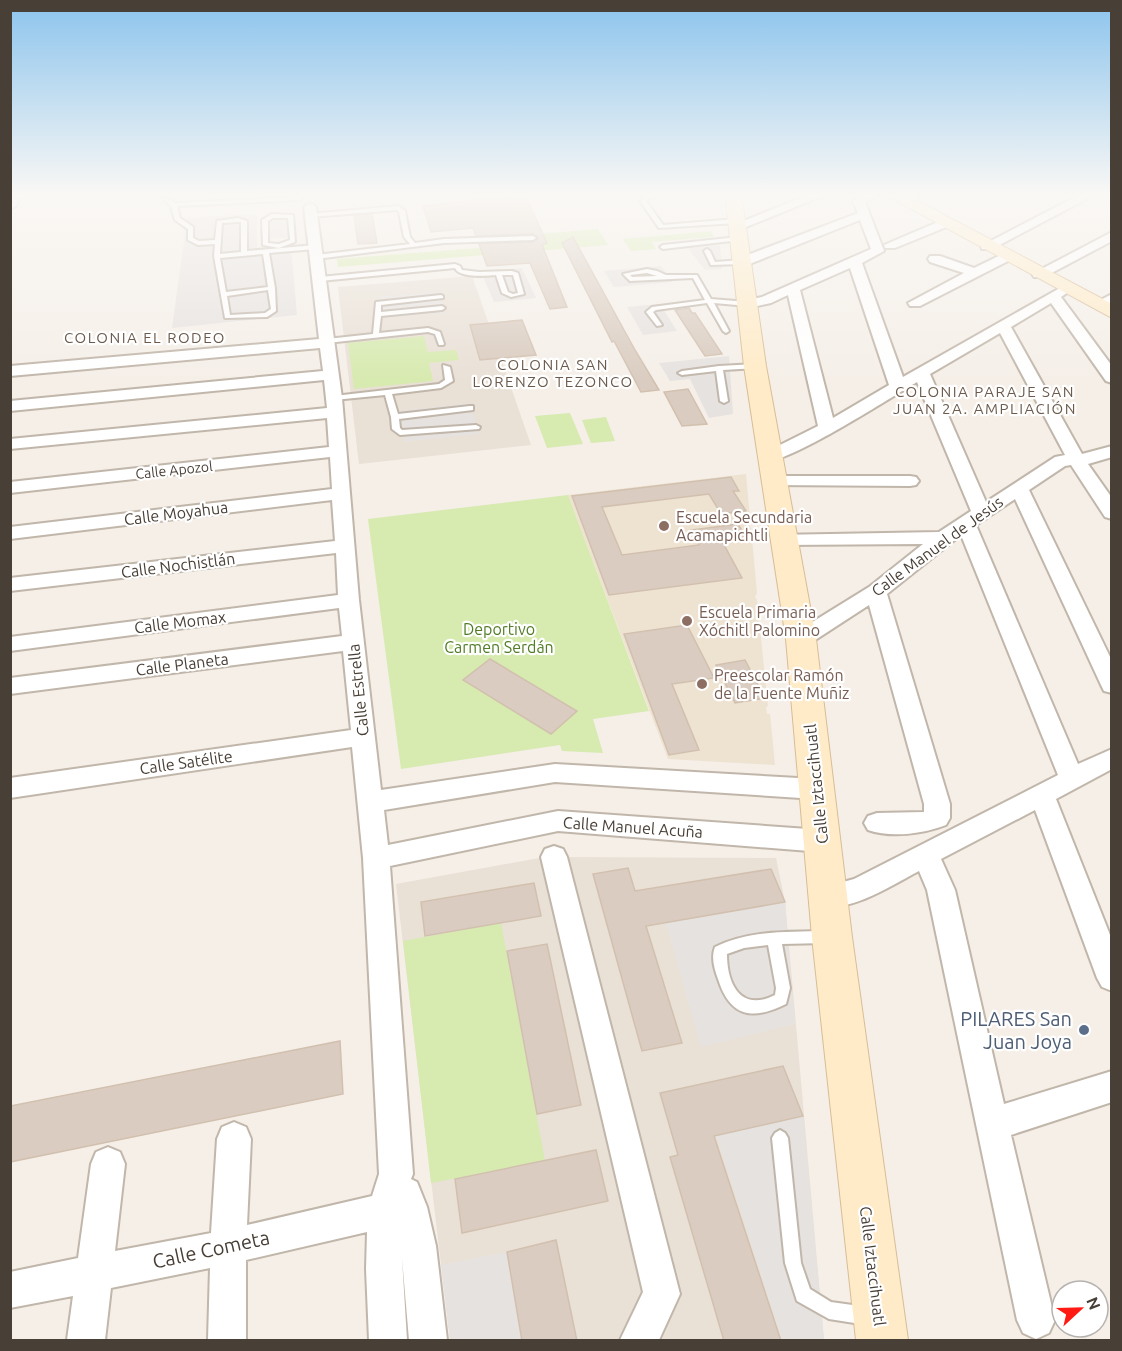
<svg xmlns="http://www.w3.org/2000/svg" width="1122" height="1351" viewBox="0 0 1122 1351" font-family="Ubuntu,sans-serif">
  <rect width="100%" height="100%" fill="#f5efe8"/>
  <g fill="#e9e0d6">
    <polygon points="472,276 531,445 359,464 338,287"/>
    <polygon points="545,857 776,858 785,902 824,1340 450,1340 396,884"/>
  </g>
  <polygon fill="#eee2d1" points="746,474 750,518 745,519 751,528 757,593 755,597 757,600 768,706 766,707 767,714 770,714 775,765 668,759 568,495"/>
  <g fill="#d7eaaf">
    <polygon points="598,229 608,245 338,267 337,259 541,243 537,234"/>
    <polygon points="712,231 713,237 652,242 656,249 631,251 623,239"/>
    <polygon points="424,336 428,352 456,350 459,360 429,363 433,381 354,389 348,343"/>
    <polygon points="570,413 583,444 547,448 535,416"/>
    <polygon points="606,417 615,441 591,443 582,420"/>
    <polygon points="568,495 649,711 593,719 603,753 562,751 560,745 401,769 368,519"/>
    <polygon points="501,923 545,1161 431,1183 403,941"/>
  </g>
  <g fill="#e6e2e0">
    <polygon points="257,214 257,249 291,247 297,315 172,328 187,218"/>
    <polygon points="286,219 287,238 266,239 266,221"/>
    <polygon points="720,245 722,269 705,270 688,248"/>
    <polygon points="661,266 672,282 614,287 604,271"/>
    <polygon points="522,268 536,298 494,302 481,272"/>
    <polygon points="439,292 444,313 381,318 378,297"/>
    <polygon points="660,304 677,331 643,335 627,307"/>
    <polygon points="729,356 733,414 709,418 690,379 670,381 659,363"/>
    <polygon points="470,403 479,434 404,442 398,411"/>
    <polygon points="785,902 795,1024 701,1047 666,923"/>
    <polygon points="803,1116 824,1340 782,1340 716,1135"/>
    <polygon points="507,1252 522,1340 450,1340 441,1265"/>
  </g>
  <g fill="#daccc0" stroke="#d2c0af" stroke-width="1.5">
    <polygon points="525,195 547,243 542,245 567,307 550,309 530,263 487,266 479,244 533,242 538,239 537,236 533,234 476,236 473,228 431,232 423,206"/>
    <polygon points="372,214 377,243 358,244 354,216"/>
    <polygon points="573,237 635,350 659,390 641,392 614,341 612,342 562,243"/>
    <polygon points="689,308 692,313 695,313 722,354 705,356 675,310"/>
    <polygon points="522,320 536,355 480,360 470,325"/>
    <polygon points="688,389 707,424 682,426 664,392"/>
    <polygon points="731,477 739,491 733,491 746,511 721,514 709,494 602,507 622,555 699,545 691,530 738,524 746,537 722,541 742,578 609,595 572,496"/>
    <polygon points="687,625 714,678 672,684 699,750 669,755 624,634"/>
    <polygon points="490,659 577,711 551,734 463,680"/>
    <polygon points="745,660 765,698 735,703 716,665"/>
    <polygon points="628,868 635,891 771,869 785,902 646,926 682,1043 642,1051 593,874"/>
    <polygon points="534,883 541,916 425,936 421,902"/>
    <polygon points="547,944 581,1105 537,1114 507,951"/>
    <polygon points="340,1041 343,1094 10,1162 10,1106"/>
    <polygon points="783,1066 803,1116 714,1136 781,1341 724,1341 670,1157 678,1155 660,1093"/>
    <polygon points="596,1150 608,1201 462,1233 455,1179"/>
    <polygon points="556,1240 577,1341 522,1341 507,1252"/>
  </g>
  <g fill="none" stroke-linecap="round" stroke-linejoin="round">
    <defs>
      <g id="lane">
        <polygon points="317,193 326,193 319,196"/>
        <polygon points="651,193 675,193 656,195 646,201 663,225 736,219 739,221 736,223 659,228 640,201"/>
        <path d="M303,197L301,200L177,206L180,218L193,227V238L199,241L215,240L217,221L238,218L247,221V251L315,245L318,247L315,249L269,253L275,288L276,311L267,317L225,318L214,256L215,244L198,245L188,240V229L175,220L171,206L163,199L168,198L175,203ZM238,222H241V252L220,254L222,223ZM263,254L268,287L226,292L220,258ZM268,290L271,309L265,313L230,315L227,296Z"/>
        <polygon points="398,206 405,211 410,237 415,243 444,239 533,236 536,238 533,240 444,243 316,259 313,257 316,255 410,244 404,237 399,212 397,210 311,217 309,216 309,214"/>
        <path d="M272,214L293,215L295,242L279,248L263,245L262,220ZM273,218H288L290,240L279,244L268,243V221Z"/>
        <polygon points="738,237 740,238 740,240 663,249 660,247 663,245"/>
        <polygon points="707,249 710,251 715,262 742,260 745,262 742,264 711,265 704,251"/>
        <path d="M455,264L460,266L462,270L479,272L512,271L518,273L524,294L511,297L502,293L496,275C486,276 459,278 455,268L320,281L317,279L320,277ZM502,275H513L518,293L513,294L508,292Z"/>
        <path d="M647,269L657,271L666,275H697L711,299L748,302L751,304L748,306L714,303L729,331L726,333L723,331L707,303L656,310L653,312L662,325L657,326L646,312L652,307L705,300L693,278L630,281L623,274ZM647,273L657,276L632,277L630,275Z"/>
        <polygon points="441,295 443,296 443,298 381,305 381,312 442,306 445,308 442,310 381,316 379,333 428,328 440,332 444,344 443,345 439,345 435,334 428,332 327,343 324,341 327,339 373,334 376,302"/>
        <polygon points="755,364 758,364 758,368 723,370 728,401 724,403 720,401 716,371 682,375 678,373 682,371 719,366"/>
        <polygon points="443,365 450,367 453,381 441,388 392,394 398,414 470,406 473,406 473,410 399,419 400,428 402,430 476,425 480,427 479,429 400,435 392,429 391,417 385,395 334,400 330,398 334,396 439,384 445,380"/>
        <path d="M826,931L831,933L833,937L831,941L826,943L782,944L790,988L786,1004C752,1021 730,1017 718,979C714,968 711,957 715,947C751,930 788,932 826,931ZM768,945L776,988L775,995C741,1012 727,985 727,954L744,948Z"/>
        <polygon points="780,1130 785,1133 788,1138 801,1263 810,1289 831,1302 867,1307 873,1310 876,1316 873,1322 867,1325 829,1319 797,1301 785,1263 772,1138 775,1133"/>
      </g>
      <g id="street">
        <polygon points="10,193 22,193 16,206 10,209"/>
        <polygon points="813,193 830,193 741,229 733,229 731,226"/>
        <path d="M867,193H883L865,202L884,251L862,263L903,377L1067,284L1074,288L1061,297L1112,366V383L1106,381L1051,303L1011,327L1082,454L1112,446V457L1088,464L1112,498V519L1105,517L1071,465L1065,466L1029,490L1112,661V693L1104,691L1101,685L1015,499L976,525L1078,764L1112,749V769L1056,799L1112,940V991L1102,987L1097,978L1035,810L941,859L955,890L1004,1104L1112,1071V1102L1011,1135L1055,1320L1049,1333L1036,1339L1023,1333L1017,1320L927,890L919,871C894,884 847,915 818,905L814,897L818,889L854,879L1058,775L961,535L887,594L950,804V818L946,825C923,834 891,838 868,830L864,823L868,816L877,813L924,812V804L869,605L809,644L801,646L793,644L790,639L793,634L869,587L923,544L783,545L776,543L773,539L776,535L939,532L971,511L917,382C893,396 785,466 764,461L761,457L764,453L818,426L788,295L771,303L748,308L741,304L743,301L762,297L871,249L860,220L747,265L742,266L735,262L737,259L858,213L853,201ZM850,268L889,385L833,418L800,290ZM1000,333L1065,455L1055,457L986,502L930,374Z"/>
        <path d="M894,193H924C916,199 898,202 891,196Z"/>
        <polygon points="1083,193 1098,193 992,249 982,249 981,246"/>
        <polygon points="310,203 316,207 342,398 359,600 381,790 555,764 816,779 825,782 829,789 825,796 816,799 555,782 384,810 388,845 558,811 822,830 831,833 835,841 831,849 822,852 558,831 390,866 413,1174 411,1179 417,1182 427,1207 436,1246 447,1340 409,1340 402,1258 407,1340 369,1340 366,1269 367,1232 246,1260 246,1340 208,1340 210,1268 111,1288 105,1340 67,1340 73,1296 10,1308 10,1272 78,1258 91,1164 96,1152 108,1147 120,1152 125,1164 115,1251 211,1233 217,1139 222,1127 234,1122 246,1127 251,1139 247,1225 372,1196 379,1174 363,858 352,747 10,798 10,778 351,730 343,651 10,694 10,678 342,636 339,608 10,651 10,637 338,595 336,553 10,591 10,578 335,541 332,500 10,539 10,527 332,489 330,457 10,493 10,482 329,447 327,418 10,449 10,439 327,408 324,380 10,411 10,401 323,371 320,348 10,376 10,366 319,339 304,207"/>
        <polygon points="945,219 951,223 949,226 895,248 885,248 884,245"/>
        <polygon points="1112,232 1112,241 1044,277 1034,277 1032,274"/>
        <polygon points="1007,252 1013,256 1012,259 920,306 910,306 908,303 964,273 930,262 928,259 930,256 940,256 974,268"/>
        <polygon points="1112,294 1112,304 1098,309 1091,305"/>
        <polygon points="775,476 910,476 916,477 919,481 916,485 910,486 769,485 766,481 769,477"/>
        <polygon points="554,846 563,849 567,857 680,1294 659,1340 620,1340 643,1292 541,857 545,849"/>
      </g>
      <g id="secondary">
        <polygon points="10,193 34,193 32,196 10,201"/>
        <polygon points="725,193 741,193 766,366 816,639 852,937 908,1340 856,1340 812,937 786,639 744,366"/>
        <polygon points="882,193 903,193 1112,304 1112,318"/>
      </g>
    </defs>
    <use href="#lane" stroke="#c1b6aa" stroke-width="4"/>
    <use href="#street" stroke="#c1b6aa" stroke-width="4"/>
    <use href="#secondary" stroke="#d7bd96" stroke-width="2"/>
    <use href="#lane" fill="#fff" fill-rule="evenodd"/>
    <use href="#street" fill="#fff" fill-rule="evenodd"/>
    <use href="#secondary" fill="#ffebc7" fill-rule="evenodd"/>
  </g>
  <linearGradient id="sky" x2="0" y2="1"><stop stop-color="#8cc4ed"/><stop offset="0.51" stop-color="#faf8f5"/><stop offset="1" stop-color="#faf8f5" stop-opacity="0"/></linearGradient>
  <rect width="1122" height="382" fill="url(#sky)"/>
  <g fill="#8d6e63" stroke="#fff" stroke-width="2">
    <circle cx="664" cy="526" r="6"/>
    <circle cx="687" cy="621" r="6"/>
    <circle cx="702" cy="684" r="6"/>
  </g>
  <circle fill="#5c6f8a" stroke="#fff" stroke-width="2" cx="1084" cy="1030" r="6"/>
  <g text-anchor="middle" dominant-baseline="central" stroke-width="4.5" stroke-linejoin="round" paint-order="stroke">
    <g font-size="14" fill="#483f36" stroke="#fff">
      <text transform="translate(174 470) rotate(-6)">Calle Apozol</text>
    </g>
    <g font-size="15" letter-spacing="1.5" fill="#6c5b4d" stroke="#fff">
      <text x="145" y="337">COLONIA EL RODEO</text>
      <text x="553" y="364">COLONIA SAN<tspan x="553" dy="17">LORENZO TEZONCO</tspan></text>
      <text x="985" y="391">COLONIA PARAJE SAN<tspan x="985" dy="17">JUAN 2A. AMPLIACIÓN</tspan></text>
    </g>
    <g font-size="16" fill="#483f36" stroke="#fff">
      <text transform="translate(176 513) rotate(-7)">Calle Moyahua</text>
      <text transform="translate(937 546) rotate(-36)">Calle Manuel de Jesús</text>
      <text transform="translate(178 565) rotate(-7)">Calle Nochistlán</text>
      <text transform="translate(180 622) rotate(-7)">Calle Momax</text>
      <text transform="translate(182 664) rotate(-7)">Calle Planeta</text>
      <text transform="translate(358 690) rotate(-96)">Calle Estrella</text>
      <text transform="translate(186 762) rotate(-8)">Calle Satélite</text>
      <text transform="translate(816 784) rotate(-96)">Calle Iztaccihuatl</text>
      <text transform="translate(633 827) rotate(4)">Calle Manuel Acuña</text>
      <text transform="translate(873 1266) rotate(83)">Calle Iztaccihuatl</text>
    </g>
    <g font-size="16" fill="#785e54" stroke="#fff" text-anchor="start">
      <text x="676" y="517">Escuela Secundaria<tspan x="676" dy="18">Acamapichtli</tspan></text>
      <text x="699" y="612">Escuela Primaria<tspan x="699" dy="18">Xóchitl Palomino</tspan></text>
      <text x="714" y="675">Preescolar Ramón<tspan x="714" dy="18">de la Fuente Muñiz</tspan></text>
    </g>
    <g font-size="16" fill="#527d26" stroke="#fff">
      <text x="499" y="629">Deportivo<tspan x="499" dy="18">Carmen Serdán</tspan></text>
    </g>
    <g font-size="20" fill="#4e5e75" stroke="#fff" text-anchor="end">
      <text x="1072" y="1018">PILARES San<tspan x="1072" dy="23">Juan Joya</tspan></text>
    </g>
    <g font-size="20" fill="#483f36" stroke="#fff">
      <text transform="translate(211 1249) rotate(-12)">Calle Cometa</text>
    </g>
  </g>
  <rect width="1122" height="1351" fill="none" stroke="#483f36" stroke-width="24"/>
  <g transform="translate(1080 1309) rotate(68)"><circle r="28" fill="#ffffff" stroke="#b6b2af" stroke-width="1.5"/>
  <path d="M0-4.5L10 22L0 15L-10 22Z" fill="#ff1a14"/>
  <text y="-9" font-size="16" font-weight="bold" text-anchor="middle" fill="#483f36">N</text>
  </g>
</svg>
